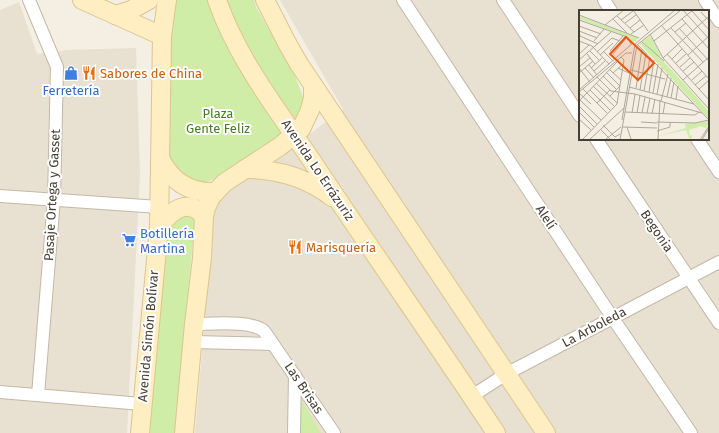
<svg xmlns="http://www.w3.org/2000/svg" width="719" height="433" viewBox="0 0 719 433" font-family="'Fira Sans',sans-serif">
  <rect width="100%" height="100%" fill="#f4eee3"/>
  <g fill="#e8e0d0" fill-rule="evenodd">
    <path d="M280,0H719V433H195L204,330L209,227L214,204L222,195L294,146L343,109ZM580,11H708V139H580Z"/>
    <polygon points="19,2 37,54 67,50 136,48 140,174 127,433 0,433 0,10"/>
  </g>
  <g fill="#cfeda6">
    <polygon points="173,0 210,0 284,136 212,180 199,184 183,180 170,164 170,10"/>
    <polygon points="224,0 254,0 256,7 295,76 303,97 300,114 294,119 287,115 239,35"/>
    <polygon points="185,214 195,218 175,433 146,433 164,241 169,228"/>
    <polygon points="298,394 321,433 297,433"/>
  </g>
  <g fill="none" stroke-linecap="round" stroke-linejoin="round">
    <defs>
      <g id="street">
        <polyline points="29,0 57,67 54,199 38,395"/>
        <polyline points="403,0 612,317 691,433"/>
        <polyline points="503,0 580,116"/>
        <polyline points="604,0 611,11"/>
        <polyline points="705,0 719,21"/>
        <polyline points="596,139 719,323"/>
        <polyline points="697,139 719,172"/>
        <polyline points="0,196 159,207"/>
        <path d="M194,324C213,324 250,320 264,331L334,433"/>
        <polyline points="193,342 273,344"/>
        <polyline points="0,392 142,404"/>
        <polyline points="472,396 506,374 719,262"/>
        <polyline points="294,433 295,375"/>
      </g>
      <g id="secondary">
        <polyline points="82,0 162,36"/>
        <path d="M217,0C237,58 276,108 310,158C371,250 435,341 496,433"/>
        <polyline points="265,0 287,43 299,64 546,433"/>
        <polyline points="115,15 131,10 149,0"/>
        <path d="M161,160C172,182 190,193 215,192"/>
        <path d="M245,169C278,169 306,177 332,197"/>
        <path d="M159,227C170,212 187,196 204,216"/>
        <polyline points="140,433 159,227 162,36 167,0"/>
        <polyline points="184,433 194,324 202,258 204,216 206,208 211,197 224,183 279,147 301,129 310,110 313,98 313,85"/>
      </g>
    </defs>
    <use href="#street" stroke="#c3b8a7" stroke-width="14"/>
    <use href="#secondary" stroke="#dcc58f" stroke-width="20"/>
    <use href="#street" stroke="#fff" stroke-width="12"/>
    <use href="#secondary" stroke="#ffeec1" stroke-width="18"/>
  </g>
  <defs>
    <symbol id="shop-bare" viewBox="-9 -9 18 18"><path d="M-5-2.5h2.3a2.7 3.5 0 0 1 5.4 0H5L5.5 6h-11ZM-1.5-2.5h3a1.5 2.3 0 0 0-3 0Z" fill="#3f7fe0" stroke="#fff" stroke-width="2.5" paint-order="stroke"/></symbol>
    <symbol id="restaurant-bare" viewBox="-9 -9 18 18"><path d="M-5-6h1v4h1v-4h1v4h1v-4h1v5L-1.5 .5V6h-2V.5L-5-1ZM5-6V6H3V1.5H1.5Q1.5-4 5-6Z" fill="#e8710a" stroke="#fff" stroke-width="2.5" paint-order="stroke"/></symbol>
    <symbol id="supermarket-bare" viewBox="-9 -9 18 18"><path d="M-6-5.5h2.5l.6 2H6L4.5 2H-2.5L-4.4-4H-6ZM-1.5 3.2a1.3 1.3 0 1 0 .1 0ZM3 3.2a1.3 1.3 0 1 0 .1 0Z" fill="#3f7fe0" stroke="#fff" stroke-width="2.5" paint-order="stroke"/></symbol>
  </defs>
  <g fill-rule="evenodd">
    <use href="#shop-bare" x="61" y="63" width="20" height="20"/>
    <use href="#restaurant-bare" x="79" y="63" width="20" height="20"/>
    <use href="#supermarket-bare" x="119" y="230" width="20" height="20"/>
    <use href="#restaurant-bare" x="285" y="237" width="20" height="20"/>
  </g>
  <g text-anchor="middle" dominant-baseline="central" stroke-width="4" stroke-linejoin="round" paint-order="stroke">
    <g font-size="13" fill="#c56008" stroke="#fff" text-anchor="start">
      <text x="100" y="73">Sabores de China</text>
      <text x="306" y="247">Marisquería</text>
    </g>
    <g font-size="13" fill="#366cbe" stroke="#fff">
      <text x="71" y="90">Ferretería</text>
      <text x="140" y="233" text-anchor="start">Botillería<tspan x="140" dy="15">Martina</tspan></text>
    </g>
    <g font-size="13" fill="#467e1f" stroke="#fff">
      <text x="218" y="113">Plaza<tspan x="218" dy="15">Gente Feliz</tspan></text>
    </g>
    <g font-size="13" fill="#463e32" stroke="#fff">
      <text transform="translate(318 170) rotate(56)">Avenida Lo Errázuriz</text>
      <text transform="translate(52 195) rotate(-87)">Pasaje Ortega y Gasset</text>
      <text transform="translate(546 217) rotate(57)">Alelí</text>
      <text transform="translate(657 231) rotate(56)">Begonia</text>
      <text transform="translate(594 327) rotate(-28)">La Arboleda</text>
      <text transform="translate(148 336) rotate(-85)">Avenida Simón Bolívar</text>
      <text transform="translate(304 388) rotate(56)">Las Brisas</text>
    </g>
  </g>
  <g transform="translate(579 10)">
    <rect width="130" height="130" fill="#f4eee3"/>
    <path d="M0,6L59,28L56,32L51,31L49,27L0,9ZM71,26L82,46L79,47L63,31ZM61,31L85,52L113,82L130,102V109L60,33ZM130,111L127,118L122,116L110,120L111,126L114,125L111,130L107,120L79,126L107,118L106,114Z" fill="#cfeda6"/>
    <path fill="none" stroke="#aea89c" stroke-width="1" d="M54,0L69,21M104,0L130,29M113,1L130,20M122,2L130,11M0,5L60,28M38,6L55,22M34,9L48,23M103,9L130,39M0,10L48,27L52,34M42,10L54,1M46,13L57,5M26,15L45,0M82,15L130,69M0,16L22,24M51,18L61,10M92,18L124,52M100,18L130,51M0,20L1,26L19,34M0,21L18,28M96,22L107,13M52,24L65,15M71,24L84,48L130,99M0,31L13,36L30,54M15,31L25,19M75,31L114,0M63,32L85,51M59,35L130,110M11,41L20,50M31,41L44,26M18,42L33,28L41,31M25,42L34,51M0,44L10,35M8,44L16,54M34,44L48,27M88,44L130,90M21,45L34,33M109,45L130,26M84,48L130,6M93,49L103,39M0,50L32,22M97,53L107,44M10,55L18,65M0,57L11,48M101,57L111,48M0,58L11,72M6,58L15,68M12,58L23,48M39,58L50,63M31,60L42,70M52,60L86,69M15,61L26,51M104,61L115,52M0,63L14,51M28,63L41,76L31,86M34,63L44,54M24,66L37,79M18,67L32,81L56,84L123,103M104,70L130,47M113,70L123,61M17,73L38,93M116,75L127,66M14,76L35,96M50,77L115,94M57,78L63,39M4,79L28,103M120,79L130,70M0,80L54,33M11,80L31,100M61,80L67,43M65,81L71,47M0,82L47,43H53M70,82L75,50M0,83L12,94M74,83L79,54M78,84L83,58M88,87L92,68M92,88L95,72M97,89L99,76M1,90L22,110M0,91L38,52M82,91L89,64M18,93L31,80M0,96L18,114M0,102L15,117M46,102L116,105L120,102M53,103L56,84M58,103L61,85M63,103L66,87M68,103L71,88M73,104L76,89M84,104L86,92M0,109L12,120M43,110L56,34L96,0M62,112L78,113M78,112L116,113L130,110M24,115L36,127L41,124M43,117L78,118M48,117L52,129M21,119L32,130M78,121L91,117V112M3,130L38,94L45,50L42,47M10,130L45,98M26,130L42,117M41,130L58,35L102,0M79,130L81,90M121,130L130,116M123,130L130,118"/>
    <path fill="#e8590c" fill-opacity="0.15" stroke="#e8590c" stroke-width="2" d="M47,27L75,53L59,70L31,44Z"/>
    <rect width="130" height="130" fill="none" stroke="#463e32" stroke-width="2"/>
  </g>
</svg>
